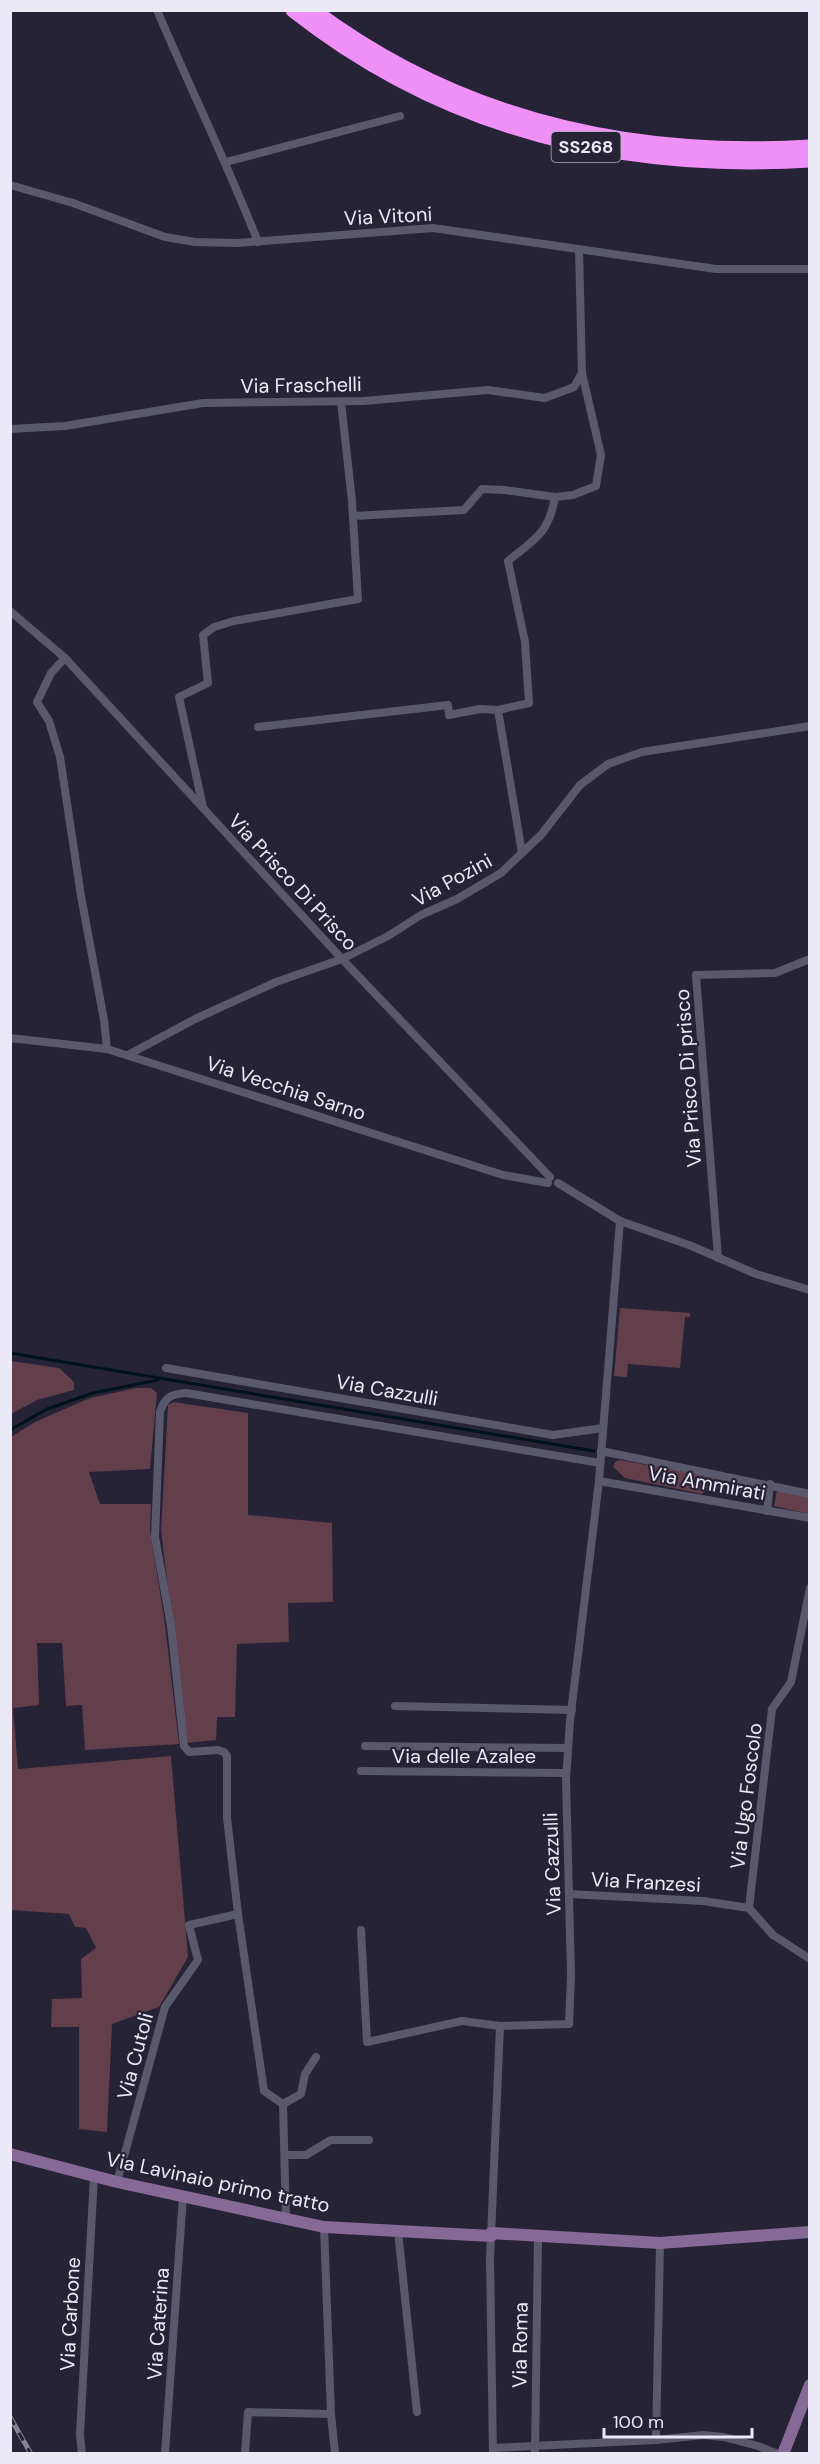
<svg xmlns="http://www.w3.org/2000/svg" width="820" height="2464" viewBox="0 0 820 2464" font-family="'DM Sans',sans-serif">
  <rect width="100%" height="100%" fill="#252335"/>
  <g fill="#623f4a">
    <polygon points="620,1308 690,1313 690,1317 685,1317 680,1368 628,1364 627,1377 614,1376"/>
    <polygon points="11,1361 59,1368 74,1382 74,1390 37,1400 11,1414"/>
    <polygon points="136,1388 151,1388 157,1393 150,1469 89,1472 100,1504 151,1504 150,1530 164,1617 179,1744 85,1750 82,1705 66,1706 62,1643 37,1643 39,1705 13,1708 18,1769 171,1756 188,1957 159,2007 112,2024 107,2132 79,2129 79,2027 51,2027 52,1999 82,1998 81,1959 96,1948 86,1928 75,1927 69,1914 11,1910 11,1437 35,1422 90,1398"/>
    <polygon points="173,1402 248,1413 248,1515 332,1523 333,1602 288,1603 289,1642 237,1644 235,1717 217,1717 216,1740 187,1743 161,1530 168,1405"/>
    <polygon points="620,1460 766,1487 764,1497 710,1488 702,1494 625,1478 613,1467 615,1462"/>
    <polygon points="777,1490 809,1497 809,1514 774,1506"/>
  </g>
  <g fill="none" stroke-linecap="round" stroke-linejoin="round">
    <g stroke="#001219" stroke-width="3">
      <polyline points="10,1353 594,1451"/>
      <polyline points="10,1430 47,1409 93,1393 158,1380"/>
    </g>
    <g stroke="#5a586d" stroke-width="8">
      <path d="M157,10C190,88 227,163 258,242"/>
      <polyline points="226,162 400,116"/>
      <polyline points="10,185 73,203 165,237 195,242 237,243 433,228 716,269 810,269"/>
      <polyline points="10,429 65,426 203,403 364,401 488,390 545,398 574,387 582,373"/>
      <polyline points="353,516 464,510 482,489 504,490 555,497"/>
      <polyline points="10,611 65,658 342,959 550,1177"/>
      <polyline points="65,658 51,673 37,702 49,721 60,757 81,896 104,1020 107,1049"/>
      <polyline points="258,727 448,705 449,715 480,709 498,710"/>
      <polyline points="203,807 179,697 208,683 203,635 214,627 234,621 358,599 352,501 341,402"/>
      <path d="M522,853L498,710L529,703L525,642L508,561C535,539 549,533 555,497L573,495L596,486L601,455L582,373L579,249"/>
      <polyline points="10,1038 107,1049 503,1175 548,1183"/>
      <polyline points="128,1055 195,1019 276,982 342,959 388,936 421,915 457,899 501,873 541,835 580,785 608,764 642,752 810,726"/>
      <polyline points="558,1183 620,1221 689,1245 756,1274 810,1290"/>
      <polyline points="718,1258 696,975 775,973 810,959"/>
      <polyline points="166,1368 553,1435 603,1428"/>
      <polyline points="601,1451 810,1494"/>
      <polyline points="599,1481 810,1518"/>
      <polyline points="767,1511 770,1484"/>
      <polyline points="395,1706 572,1710"/>
      <polyline points="365,1746 568,1748"/>
      <polyline points="361,1771 566,1773"/>
      <polyline points="569,1894 703,1901 749,1908 773,1935 810,1959"/>
      <polyline points="749,1908 772,1709 791,1682 810,1588"/>
      <path d="M238,1914L227,1818V1756L224,1752L218,1750L189,1752L184,1746L171,1626L155,1537L160,1412C165,1397 171,1394 186,1393L600,1463"/>
      <polyline points="361,1930 367,2042 462,2021 500,2026 569,2024 571,1976 566,1779 570,1721 599,1481 620,1221"/>
      <polyline points="285,2155 306,2155 331,2140 369,2140"/>
      <polyline points="117,2182 165,2007 198,1960 189,1925 238,1914 264,2091 283,2104"/>
      <polyline points="286,2220 283,2104 301,2094 305,2074 316,2057"/>
      <polyline points="324,2227 331,2414 335,2454"/>
      <polyline points="398,2231 417,2412"/>
      <polyline points="656,2440 660,2243"/>
      <polyline points="493,2448 656,2440 703,2435 724,2437 758,2446 778,2454"/>
      <polyline points="82,2454 80,2435 94,2176"/>
      <polyline points="165,2454 183,2196"/>
      <polyline points="245,2454 248,2412 331,2414"/>
      <polyline points="493,2454 490,2259 500,2026"/>
      <polyline points="535,2454 538,2236"/>
    </g>
    <g stroke="#876996" stroke-width="12">
      <polyline points="10,2154 117,2182 324,2227 491,2236"/>
      <polyline points="491,2233 660,2243 810,2232"/>
      <polyline points="783,2454 810,2385"/>
    </g>
    <g stroke="#ef90f7" stroke-width="15">
      <path d="M293,10C444,129 620,172 810,160"/>
      <path d="M313,10C460,120 629,158 810,147"/>
    </g>
    <defs>
      <polyline id="rail" points="10,2417 31,2454"/>
    </defs>
    <use href="#rail" stroke="#868493" stroke-width="5"/>
    <use href="#rail" stroke="#252335" stroke-width="3" stroke-dasharray="9" stroke-linecap="butt"/>
  </g>
  <g text-anchor="middle" dominant-baseline="central" stroke-width="4.5" stroke-linejoin="round" paint-order="stroke">
    <rect fill="#252335" stroke="#afaebb" stroke-width="1.5" x="551.5" y="132" width="69" height="30" rx="4.5"/>
    <g font-size="18" font-weight="bold" fill="#eae9f5">
      <text x="586" y="147">SS268</text>
    </g>
    <g font-size="20" fill="#eae9f5" stroke="#252335">
      <text transform="translate(388 216) rotate(-3)">Via Vitoni</text>
      <text transform="translate(301 385) rotate(-1)">Via Fraschelli</text>
      <text transform="translate(452 880) rotate(-29)">Via Pozini</text>
      <text transform="translate(293 882) rotate(47)">Via Prisco Di Prisco</text>
      <text transform="translate(688 1078) rotate(-94)">Via Prisco Di prisco</text>
      <text transform="translate(286 1088) rotate(18)">Via Vecchia Sarno</text>
      <text transform="translate(387 1390) rotate(10)">Via Cazzulli</text>
      <text transform="translate(707 1483) rotate(10)">Via Ammirati</text>
      <text x="464" y="1756">Via delle Azalee</text>
      <text transform="translate(746 1796) rotate(-83)">Via Ugo Foscolo</text>
      <text transform="translate(552 1864) rotate(-92)">Via Cazzulli</text>
      <text transform="translate(646 1882) rotate(3)">Via Franzesi</text>
      <text transform="translate(135 2056) rotate(-75)">Via Cutoli</text>
      <text transform="translate(218 2182) rotate(12)">Via Lavinaio primo tratto</text>
      <text transform="translate(70 2314) rotate(-87)">Via Carbone</text>
      <text transform="translate(158 2324) rotate(-86)">Via Caterina</text>
      <text transform="translate(520 2345) rotate(-89)">Via Roma</text>
    </g>
  </g>
  <rect width="820" height="2464" fill="none" stroke="#eae9f5" stroke-width="24"/>
  <path d="M604 2428v9h148v-9" fill="none" stroke="#eae9f5" stroke-width="3"/>
  <text x="613" y="2428" font-size="18" fill="#eae9f5" stroke="#252335" stroke-width="4.5" paint-order="stroke">100 m</text>
</svg>
